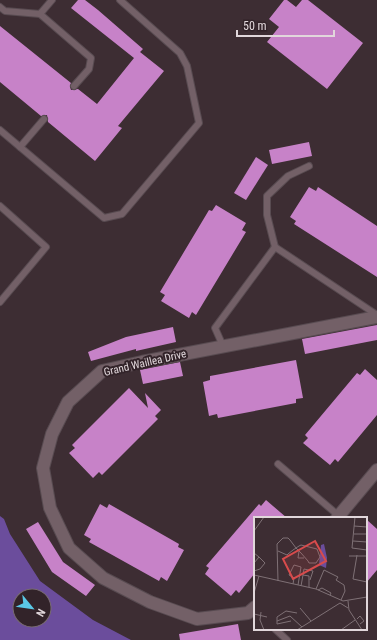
<svg xmlns="http://www.w3.org/2000/svg" width="377" height="640" viewBox="0 0 377 640" font-family="'Roboto Condensed',sans-serif">
  <rect width="100%" height="100%" fill="#3d2d33"/>
  <path fill="#6b4d9c" fill-rule="evenodd" d="M0,516L4,519L10,534L40,581L93,620L131,640H0ZM20,596H44V620H20Z"/>
  <g fill="#c782c8">
    <polygon points="78,0 85,0 98,10 143,49 140,52 164,71 118,126 122,128 95,161 48,122 47,115 41,116 0,82 0,26 71,83 70,87 71,90 78,89 97,104 134,58 71,8"/>
    <polygon points="284,0 287,0 296,7 302,0 308,0 363,43 327,89 267,42 279,27 269,19"/>
    <polygon points="309,142 312,156 272,164 269,150"/>
    <polygon points="256,157 268,165 246,200 234,193"/>
    <polygon points="309,187 316,191 318,187 377,226 377,277 294,224 296,221 290,217"/>
    <polygon points="216,205 246,223 242,230 246,232 196,315 192,312 189,318 161,301 165,295 160,292 209,210 212,211"/>
    <polygon points="377,325 377,340 305,354 302,339"/>
    <polygon points="173,327 176,342 136,351 136,349 91,361 88,352 126,337"/>
    <polygon points="296,360 303,398 296,399 296,403 218,418 217,414 209,416 203,382 210,380 210,376"/>
    <polygon points="180,362 183,376 143,384 140,370"/>
    <polygon points="365,369 377,380 377,415 338,462 335,459 330,465 303,443 308,438 305,435 357,373 360,375"/>
    <polygon points="129,388 148,408 145,393 161,410 155,416 158,419 102,475 99,472 93,478 69,453 75,448 72,445"/>
    <polygon points="266,500 287,518 255,518 255,573 239,593 236,590 231,596 205,574 209,568 206,566 259,504 261,506"/>
    <polygon points="100,504 107,508 109,504 179,544 178,547 184,550 167,581 161,577 159,581 89,542 91,539 84,535"/>
    <polygon points="366,519 377,529 377,570 366,583"/>
    <polygon points="38,522 63,562 95,585 86,596 52,572 26,529"/>
    <polygon points="238,624 241,640 180,640 179,634"/>
  </g>
  <g fill="none" stroke-linecap="round" stroke-linejoin="round">
    <defs>
      <g id="lane">
        <polyline points="0,7 5,11 40,14 52,0"/>
        <polyline points="40,14 91,58 89,69 74,86"/>
        <polyline points="0,130 104,218 122,214 199,123 187,66 180,53 120,0"/>
        <polyline points="20,147 44,119"/>
        <polyline points="0,206 46,247 0,302"/>
        <polyline points="275,247 267,215 267,196 288,176 309,166"/>
        <polyline points="223,346 215,328 275,247 377,315"/>
        <polyline points="278,464 339,516"/>
        <polyline points="275,629 287,640"/>
      </g>
      <g id="street">
        <polyline points="337,518 377,470"/>
        <polyline points="255,607 248,613 197,619 150,602 103,578 69,548 50,508 43,468 52,434 68,402 102,371 142,362 377,317"/>
      </g>
    </defs>
    <use href="#lane" stroke="#584b51" stroke-width="8"/>
    <use href="#street" stroke="#584b51" stroke-width="14"/>
    <use href="#lane" stroke="#736067" stroke-width="6"/>
    <use href="#street" stroke="#736067" stroke-width="12"/>
  </g>
  <g text-anchor="middle" dominant-baseline="central" stroke-width="4" stroke-linejoin="round" paint-order="stroke">
    <g font-size="11" fill="#e1d7db" stroke="#322329">
      <text transform="translate(145 363) rotate(-13)">Grand Waillea Drive</text>
    </g>
  </g>
  <g transform="translate(254 517)">
    <rect width="113" height="113" fill="#3d2d33"/>
    <path d="M70,27L73,41L72,51L65,48L67,28Z" fill="#6b4d9c"/>
    <path fill="none" stroke="#7f7176" stroke-width="1" d="M101,0L98,31L113,33M100,9L113,10M0,14L10,0M100,17H113M99,24L113,25M45,34L44,41H50M0,36L5,40L0,46M103,38L99,62L113,65M95,39H113M0,54L6,52L11,46L5,40M0,58L62,72L89,84L113,80M49,58L50,52L59,54L56,63M24,64L23,27L29,21H34L36,23L42,31L47,36L54,44L55,46H62L66,40L63,32L47,28L45,29L39,33L34,37L33,38L24,34M39,67L40,61L35,58L40,48L47,50L44,68M47,69L49,58L55,59V70M62,72L70,53L84,60L82,63L90,68L91,74L87,83M64,73L68,71L77,76L76,78M0,76L5,59M94,84L95,93L108,113M46,91L57,104M7,95L6,103L10,113M0,97L13,100M103,102L106,99L110,104L106,107M23,104V100L32,94L43,96M37,104L23,107V104L36,99L48,110M43,113L86,86L94,91M87,113L101,103"/>
    <path fill="#d84b4c" fill-opacity="0.15" stroke="#d84b4c" stroke-width="2" d="M61,24L72,44L39,62L29,42Z"/>
    <rect width="113" height="113" fill="none" stroke="#e1d7db" stroke-width="2"/>
  </g>
  <g transform="translate(32 608) rotate(119)"><circle r="19" fill="#322329" stroke="#786b70"/>
  <path d="M0-3L7 15L0 10L-7 15Z" fill="#5ac8e6"/>
  <text y="-6" font-size="11" font-weight="bold" text-anchor="middle" fill="#e1d7db">N</text>
  </g>
  <path d="M237 30v6h97v-6" fill="none" stroke="#e1d7db" stroke-width="2"/>
  <text x="243" y="30" font-size="12" fill="#e1d7db" stroke="#322329" stroke-width="3" paint-order="stroke">50 m</text>
</svg>
